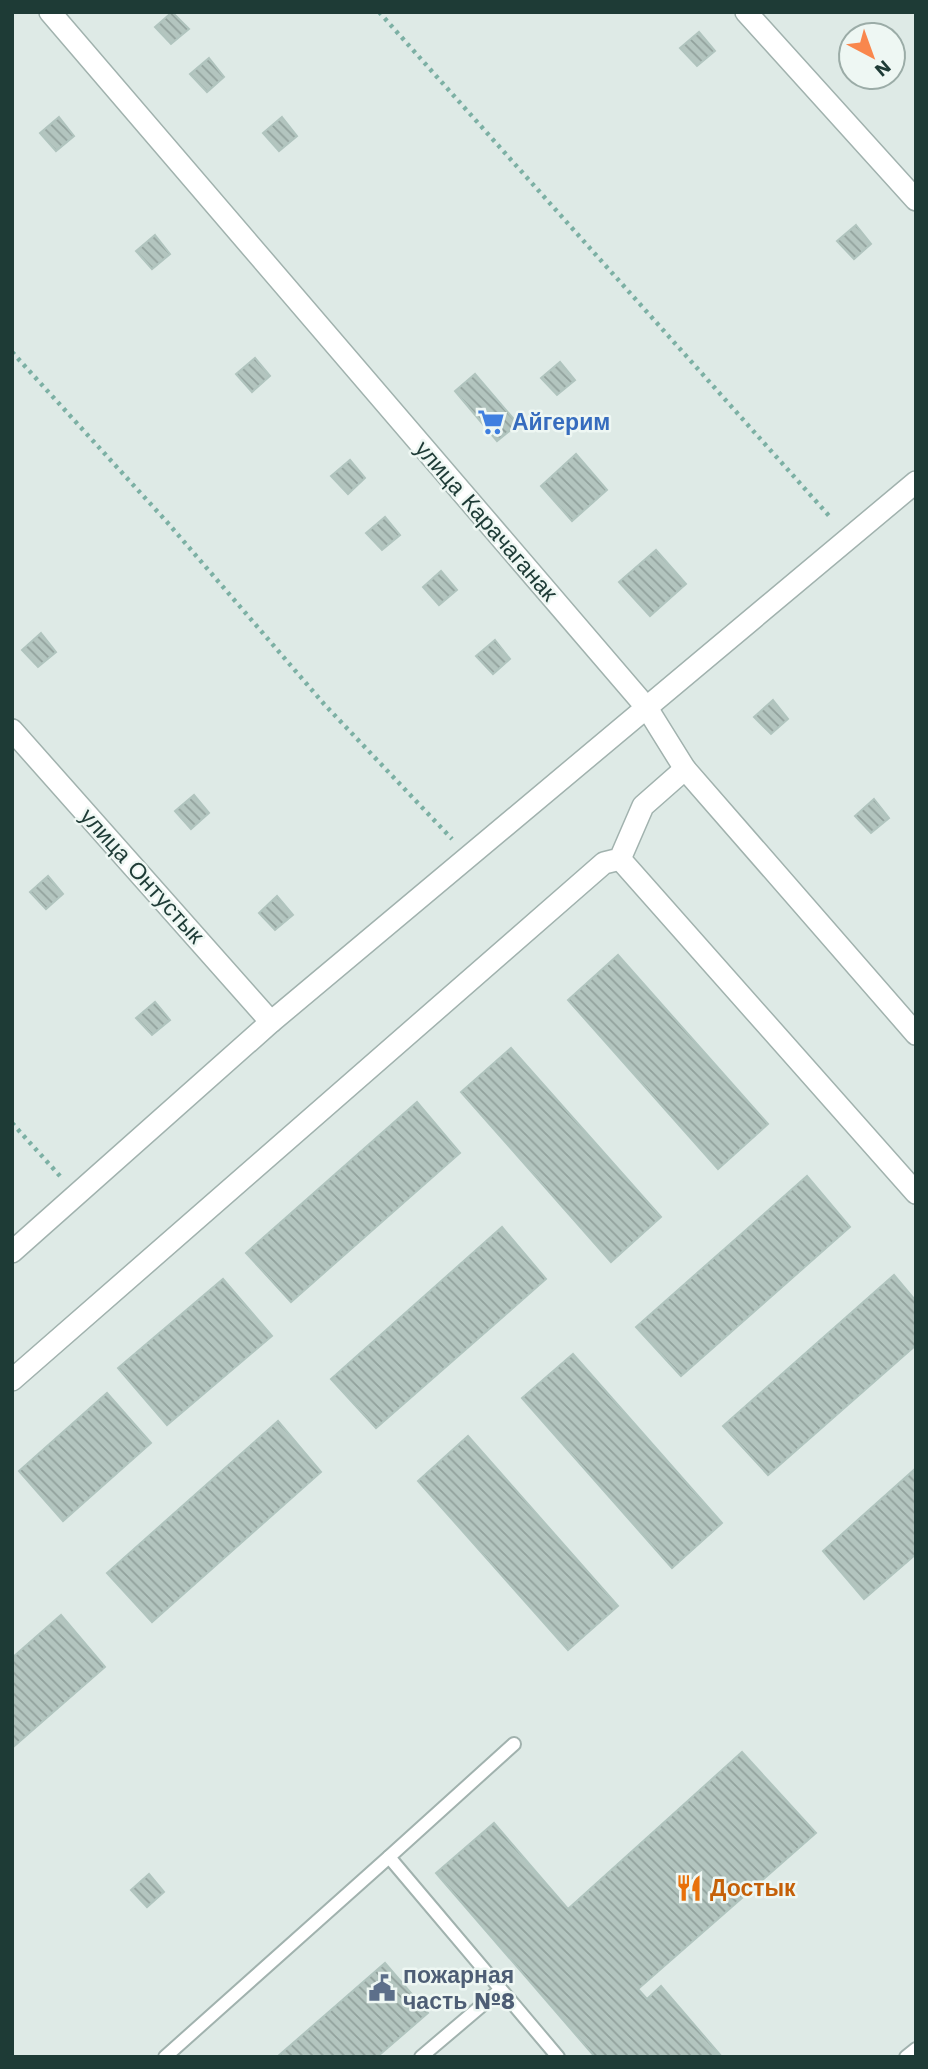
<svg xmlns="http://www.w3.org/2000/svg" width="928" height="2069" viewBox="0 0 928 2069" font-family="'Work Sans',sans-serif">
  <defs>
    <pattern id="building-back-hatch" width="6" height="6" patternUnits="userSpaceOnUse" patternTransform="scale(1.75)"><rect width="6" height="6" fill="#b3c5bf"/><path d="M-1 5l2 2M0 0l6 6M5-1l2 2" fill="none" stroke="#91a19c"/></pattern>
  </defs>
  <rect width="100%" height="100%" fill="#deeae6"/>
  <g fill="url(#building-back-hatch)" stroke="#b0c4be" stroke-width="2">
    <polygon points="172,12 189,29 171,44 155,27"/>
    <polygon points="699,32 715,51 697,66 680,48"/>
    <polygon points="209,58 224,77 207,92 190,74"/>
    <polygon points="59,117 74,136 56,151 40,133"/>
    <polygon points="282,117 297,136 279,151 263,133"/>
    <polygon points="856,225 871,244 854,259 837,241"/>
    <polygon points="155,235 170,254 152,269 136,251"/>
    <polygon points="255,358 270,376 252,392 236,374"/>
    <polygon points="560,362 575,380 557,395 541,378"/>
    <polygon points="475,374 518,424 497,441 455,391"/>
    <polygon points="576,454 607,490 572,521 541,486"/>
    <polygon points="350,460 365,478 348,494 331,476"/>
    <polygon points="385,517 400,535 382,550 366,533"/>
    <polygon points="656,550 686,584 650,616 619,582"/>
    <polygon points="441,571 457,590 439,605 423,587"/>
    <polygon points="41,633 56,652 38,667 22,650"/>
    <polygon points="495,640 510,659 493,674 476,656"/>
    <polygon points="773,700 788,719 771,734 754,717"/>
    <polygon points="194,795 209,813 191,829 175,811"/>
    <polygon points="874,799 889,818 871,833 855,816"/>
    <polygon points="48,876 63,894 46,909 30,892"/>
    <polygon points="277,896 293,915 275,930 259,913"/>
    <polygon points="618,955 768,1124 718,1169 568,1000"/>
    <polygon points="155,1002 170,1020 152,1035 136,1018"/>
    <polygon points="511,1048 661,1217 611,1262 461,1092"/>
    <polygon points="417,1102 460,1153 291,1302 246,1253"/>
    <polygon points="807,1176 850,1227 681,1376 636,1327"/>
    <polygon points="502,1227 546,1279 376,1428 331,1379"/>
    <polygon points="894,1275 916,1301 916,1345 768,1475 723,1426"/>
    <polygon points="223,1279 272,1336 167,1425 118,1368"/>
    <polygon points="573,1354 722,1523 672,1568 522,1398"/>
    <polygon points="107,1393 151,1443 63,1521 19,1471"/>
    <polygon points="278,1421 321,1472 152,1622 107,1573"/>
    <polygon points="468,1436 618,1606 568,1650 418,1481"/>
    <polygon points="916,1468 916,1554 864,1599 823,1551"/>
    <polygon points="61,1615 105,1667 12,1748 12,1658"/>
    <polygon points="742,1752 816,1833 638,1989 647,1999 661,1986 722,2057 595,2057 436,1873 494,1823 568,1909"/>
    <polygon points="149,1874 164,1892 147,1907 131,1890"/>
    <polygon points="385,1963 428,2013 377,2057 277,2057"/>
  </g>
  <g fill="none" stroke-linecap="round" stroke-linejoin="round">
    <defs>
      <g id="service">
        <polyline points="514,1744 389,1857 558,2057"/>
        <polyline points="165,2057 389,1857"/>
        <polyline points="421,2057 500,1990"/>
        <polyline points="906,2057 916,2049"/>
      </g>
      <g id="minor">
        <polyline points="50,12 647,708 685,769 916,1034"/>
        <polyline points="746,12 916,200"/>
        <polyline points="12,730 271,1022"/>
        <polyline points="620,859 916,1193"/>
        <polyline points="12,1252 271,1022 916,482"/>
        <polyline points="12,1380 604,863 620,859 643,806 685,769"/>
      </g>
    </defs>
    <use href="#service" stroke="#a1b2ae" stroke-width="16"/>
    <use href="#minor" stroke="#a1b2ae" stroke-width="24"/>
    <g stroke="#7cb0a4" stroke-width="4.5" stroke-dasharray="3.5 5" stroke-linecap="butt">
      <polyline points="379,12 831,518"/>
      <polyline points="12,352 167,522 324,704 452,839"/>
      <polyline points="12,1123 60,1176"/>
    </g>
    <use href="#service" stroke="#fff" stroke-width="12"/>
    <use href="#minor" stroke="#fff" stroke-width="21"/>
  </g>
  <defs>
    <symbol id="supermarket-bare" viewBox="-9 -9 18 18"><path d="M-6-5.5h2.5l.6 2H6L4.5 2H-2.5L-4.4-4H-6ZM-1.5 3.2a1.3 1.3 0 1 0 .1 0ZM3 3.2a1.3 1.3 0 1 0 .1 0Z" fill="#3f7fe0" stroke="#eef7f3" stroke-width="2.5" paint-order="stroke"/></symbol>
    <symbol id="restaurant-bare" viewBox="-9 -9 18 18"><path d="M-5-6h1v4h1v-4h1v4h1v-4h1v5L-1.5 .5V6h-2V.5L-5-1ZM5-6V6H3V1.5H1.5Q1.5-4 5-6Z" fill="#e8710a" stroke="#eef7f3" stroke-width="2.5" paint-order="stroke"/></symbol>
    <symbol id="civic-bare" viewBox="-9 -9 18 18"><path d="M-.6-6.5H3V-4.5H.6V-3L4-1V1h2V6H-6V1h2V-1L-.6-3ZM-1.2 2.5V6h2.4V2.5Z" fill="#5c6f8a" stroke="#eef7f3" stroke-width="2.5" paint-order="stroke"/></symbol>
  </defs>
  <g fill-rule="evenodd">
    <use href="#supermarket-bare" x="472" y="403" width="38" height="38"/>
    <use href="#restaurant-bare" x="670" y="1869" width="38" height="38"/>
    <use href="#civic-bare" x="363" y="1969" width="38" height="38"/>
  </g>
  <g text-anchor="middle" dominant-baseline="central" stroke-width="5" stroke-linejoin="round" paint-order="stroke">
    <g font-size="23" font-weight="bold" fill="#366cbe" stroke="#eef7f3" text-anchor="start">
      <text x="512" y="422">Айгерим</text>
    </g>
    <g font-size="23" fill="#1e3b36" stroke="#eef7f3">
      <text transform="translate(486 521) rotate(49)">улица Карачаганак</text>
      <text transform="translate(142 876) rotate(48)">улица Онтустык</text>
    </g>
    <g font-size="23" font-weight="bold" fill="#c56008" stroke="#eef7f3" text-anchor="start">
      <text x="710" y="1888">Достык</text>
    </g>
    <g font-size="23" font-weight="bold" fill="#4e5e75" stroke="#eef7f3" text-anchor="start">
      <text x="403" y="1975">пожарная<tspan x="403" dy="26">часть №8</tspan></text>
    </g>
  </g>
  <rect width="928" height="2069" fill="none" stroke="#1e3b36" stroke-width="28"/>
  <g transform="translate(872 56) rotate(139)"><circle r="33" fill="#eef7f3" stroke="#9baca7" stroke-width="2"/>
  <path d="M0-5L12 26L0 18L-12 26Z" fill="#f9874d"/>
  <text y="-10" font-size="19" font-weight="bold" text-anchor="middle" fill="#1e3b36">N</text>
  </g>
</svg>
